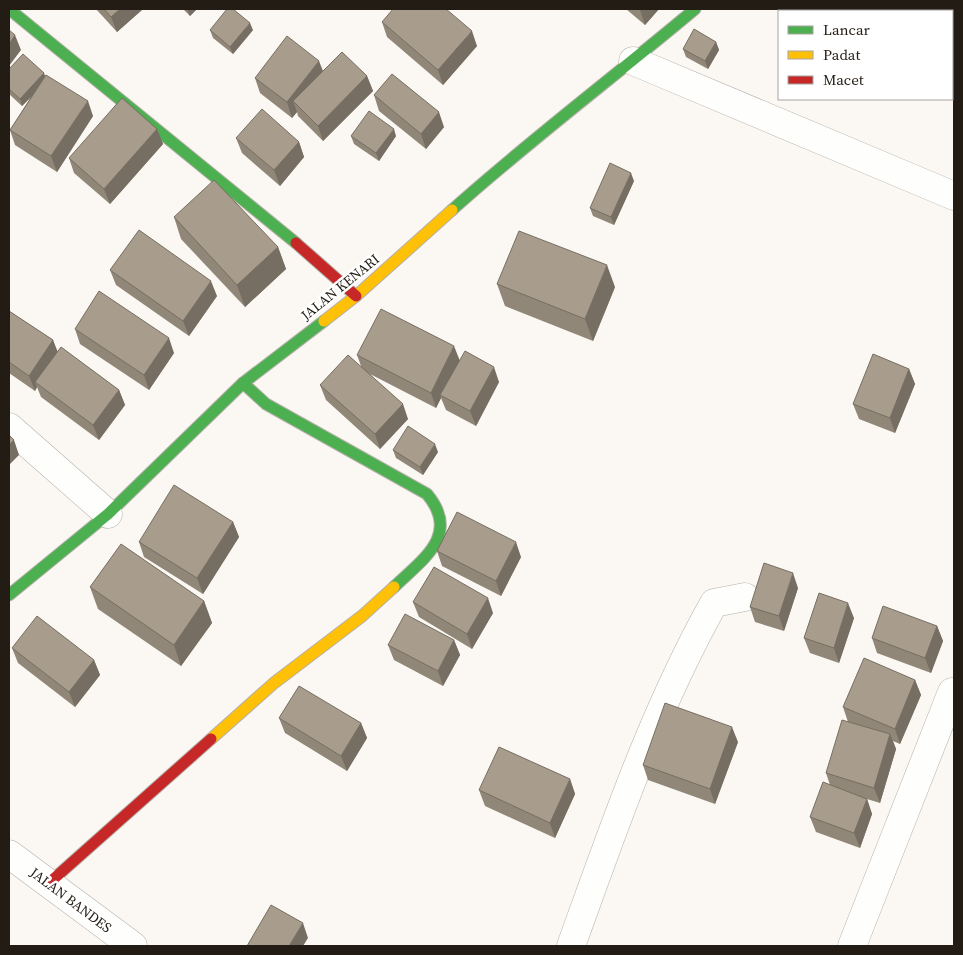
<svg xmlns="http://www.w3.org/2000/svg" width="963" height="955" viewBox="0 0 963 955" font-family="'Source Serif 4',serif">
  <rect width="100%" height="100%" fill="#fbf7f2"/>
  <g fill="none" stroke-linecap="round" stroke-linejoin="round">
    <defs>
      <g id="street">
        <polyline points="633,61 954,196"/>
        <polyline points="9,427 108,514"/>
        <polyline points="9,854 133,946"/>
        <path d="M571,946C613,830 653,712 714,603L745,597"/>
        <polyline points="852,946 952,692"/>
      </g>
      <g id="fast">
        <polyline points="9,9 296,243"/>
        <path d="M452,210C530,140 614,77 695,9"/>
        <path d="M243,383L266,404L427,494C461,535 423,559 394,587"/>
        <polyline points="9,595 108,514 243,383 324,321"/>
      </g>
      <g id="slow">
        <polyline points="324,321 356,296 452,210"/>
        <polyline points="211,739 274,683 362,616 394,587"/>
      </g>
      <g id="jam">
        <polyline points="296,243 356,296"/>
        <polyline points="49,883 211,739"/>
      </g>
    </defs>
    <use href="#street" stroke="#b5b0aa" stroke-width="29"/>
    <use href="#fast" stroke="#b5b0aa" stroke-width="13"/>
    <use href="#slow" stroke="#b5b0aa" stroke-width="13"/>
    <use href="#jam" stroke="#b5b0aa" stroke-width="13"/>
    <use href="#street" stroke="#fefefd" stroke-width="28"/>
    <use href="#fast" stroke="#4caf50" stroke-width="11"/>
    <use href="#slow" stroke="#ffc107" stroke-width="11"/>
    <use href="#jam" stroke="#c62828" stroke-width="11"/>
  </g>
  <g fill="#908778">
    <polygon points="96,9 143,9 117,32"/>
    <polygon points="183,9 197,9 190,16"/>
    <polygon points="626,9 659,9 645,25"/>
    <polygon points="827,9 954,9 952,11 828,11"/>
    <polygon points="382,22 477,46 443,85 387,37"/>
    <polygon points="210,30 253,30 233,54 213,38"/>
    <polygon points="716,42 719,50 708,69 686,57 683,49"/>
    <polygon points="9,69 45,76 93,116 57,172 15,145 10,130 31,97 22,106 9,94"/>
    <polygon points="323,71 367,76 373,91 323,141 298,116 297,112 292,118 260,93 255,78"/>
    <polygon points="374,95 444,127 426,149 379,111"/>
    <polygon points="157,129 163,144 110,204 74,173 69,158"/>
    <polygon points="351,136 396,136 379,161 354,144"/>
    <polygon points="236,138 299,142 304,157 280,186 242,153"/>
    <polygon points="634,181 614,225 593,216 590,208"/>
    <polygon points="174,217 278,247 286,269 245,307 181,239"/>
    <polygon points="110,270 217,296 189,336 116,285"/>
    <polygon points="497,284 615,287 593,341 505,306"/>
    <polygon points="9,311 53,340 57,352 119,390 125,405 99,440 41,397 37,387 35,391 9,373"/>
    <polygon points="75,329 174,353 149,390 80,344"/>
    <polygon points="357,355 460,360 499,382 476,426 446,410 441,398 436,408 370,374 408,419 380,449 326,400 320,385 361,366"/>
    <polygon points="909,369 915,384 895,433 859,419 853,404"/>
    <polygon points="393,450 438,452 423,475 396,458"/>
    <polygon points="233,522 239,537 203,594 144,557 139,542"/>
    <polygon points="437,551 521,557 501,596 442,566"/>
    <polygon points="90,587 204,601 212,623 181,666 98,609"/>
    <polygon points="798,588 784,631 755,622 750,607"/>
    <polygon points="413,602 493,613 472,649 419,617"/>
    <polygon points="854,618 839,663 810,653 804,638"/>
    <polygon points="937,626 943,641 931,673 877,653 872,638"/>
    <polygon points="454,640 460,655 443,686 394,660 388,645"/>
    <polygon points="12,648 94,660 100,675 75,707 18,663"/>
    <polygon points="915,680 921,695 900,744 893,741 896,749 880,803 867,799 872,814 860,848 816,832 810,817 830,785 826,773 848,722 843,707"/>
    <polygon points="279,718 361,723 367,738 347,771 285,733"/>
    <polygon points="738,742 715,804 648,780 643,765"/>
    <polygon points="570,779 575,794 555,838 485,806 479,790"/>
  </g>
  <g fill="#766e62">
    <polygon points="120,9 143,9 117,32 111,17"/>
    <polygon points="187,9 197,9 190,16"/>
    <polygon points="641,9 659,9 645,25 640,10"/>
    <polygon points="945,9 954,9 954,25 952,34 952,11 944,11"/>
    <polygon points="250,23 253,30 233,54 230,47"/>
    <polygon points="472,31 477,46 443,85 438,70"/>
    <polygon points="15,35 21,50 9,66 9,44"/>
    <polygon points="716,42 719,50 708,69 705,61"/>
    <polygon points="319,61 325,76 293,101 297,112 292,118 287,102"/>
    <polygon points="44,73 47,81 22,106 20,99"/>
    <polygon points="367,76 373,91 323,141 318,126"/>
    <polygon points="88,101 93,116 57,172 51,156"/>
    <polygon points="439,112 444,127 426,149 421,134"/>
    <polygon points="157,129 163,144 110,204 104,189"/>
    <polygon points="394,129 396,136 379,161 376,153"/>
    <polygon points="299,142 304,157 280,186 274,170"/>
    <polygon points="631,173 634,181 614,225 611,217"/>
    <polygon points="278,247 286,269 245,307 237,285"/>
    <polygon points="607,265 615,287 593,341 585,319"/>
    <polygon points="211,281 217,296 189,336 183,321"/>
    <polygon points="169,338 174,353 149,390 144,375"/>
    <polygon points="53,340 59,355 35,382 37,387 35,391 29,376"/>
    <polygon points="454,346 460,361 440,395 441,398 436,408 431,393"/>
    <polygon points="494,367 499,382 476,426 470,411"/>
    <polygon points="909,369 915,384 895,433 890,418"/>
    <polygon points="119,390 125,405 99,440 93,425"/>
    <polygon points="403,404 408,419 380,449 375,434"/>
    <polygon points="14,440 19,455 9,465 9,445"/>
    <polygon points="435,444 438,452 423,475 420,467"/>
    <polygon points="233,522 239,537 203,594 197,578"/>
    <polygon points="516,542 521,557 501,596 496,581"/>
    <polygon points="793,573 798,588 784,631 779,616"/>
    <polygon points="488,598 493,613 472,649 467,634"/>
    <polygon points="204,601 212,623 181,666 174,645"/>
    <polygon points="848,603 854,618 839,663 834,648"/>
    <polygon points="937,626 943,641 931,673 925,658"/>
    <polygon points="454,640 460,655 443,686 438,671"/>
    <polygon points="94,660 100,675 75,707 69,692"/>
    <polygon points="915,680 921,695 900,744 895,729"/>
    <polygon points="361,723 367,738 347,771 341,756"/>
    <polygon points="732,727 738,742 715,804 710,789"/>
    <polygon points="890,734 896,749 880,803 874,788"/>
    <polygon points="570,779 575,794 555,838 550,823"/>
    <polygon points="867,799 872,814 860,848 854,833"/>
    <polygon points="303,923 308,938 303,946 289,946"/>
  </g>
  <g fill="#a89d8c" stroke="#766e62">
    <polygon points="104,9 120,9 111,17"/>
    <polygon points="227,9 233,9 250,23 230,47 210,30"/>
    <polygon points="393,9 446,9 472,31 438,70 382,22"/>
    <polygon points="842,9 945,9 944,11 851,11"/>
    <polygon points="694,29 716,42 705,61 683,49"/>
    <polygon points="9,30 15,35 9,44"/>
    <polygon points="287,36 319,61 287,102 255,78"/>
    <polygon points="342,52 367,76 318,126 293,101"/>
    <polygon points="23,54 44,73 20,99 9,89 9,69"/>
    <polygon points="392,74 439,112 421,134 374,95"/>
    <polygon points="46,75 88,101 51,156 10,130"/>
    <polygon points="122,98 157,129 104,189 69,158"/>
    <polygon points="262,109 299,142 274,170 236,138"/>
    <polygon points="369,111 394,129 376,153 351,136"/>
    <polygon points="610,163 631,173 611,217 590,208"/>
    <polygon points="214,180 278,247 237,285 174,217"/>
    <polygon points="139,230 211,281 183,321 110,270"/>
    <polygon points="519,231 607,265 585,319 497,284"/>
    <polygon points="99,291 169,338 144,375 75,329"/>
    <polygon points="381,309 454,346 431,393 357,355"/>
    <polygon points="9,311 53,340 29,376 9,362"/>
    <polygon points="61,347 119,390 93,425 35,382"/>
    <polygon points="465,351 494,367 470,411 440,395"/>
    <polygon points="873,354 909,369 890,418 853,404"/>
    <polygon points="348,355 403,404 375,434 320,385"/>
    <polygon points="408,426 435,444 420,467 393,450"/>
    <polygon points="9,435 14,440 9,445"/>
    <polygon points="174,485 233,522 197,578 139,542"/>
    <polygon points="457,512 516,542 496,581 437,551"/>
    <polygon points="121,544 204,601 174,645 90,587"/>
    <polygon points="764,563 793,573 779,616 750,607"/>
    <polygon points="434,567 488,598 467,634 413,602"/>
    <polygon points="819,593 848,603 834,648 804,638"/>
    <polygon points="883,606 937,626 925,658 872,638"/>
    <polygon points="405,614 454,640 438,671 388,645"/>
    <polygon points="37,616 94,660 69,692 12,648"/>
    <polygon points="864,658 915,680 895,729 843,707"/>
    <polygon points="299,686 361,723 341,756 279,718"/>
    <polygon points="665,703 732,727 710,789 643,765"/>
    <polygon points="842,720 890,734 874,788 826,773"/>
    <polygon points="499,747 570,779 550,823 479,790"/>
    <polygon points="823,782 867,799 854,833 810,817"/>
    <polygon points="271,905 303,923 289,946 247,946"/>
  </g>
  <g text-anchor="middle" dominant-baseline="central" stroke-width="5" stroke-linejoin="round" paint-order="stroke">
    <g font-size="14" fill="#231c14" stroke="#fff">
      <text transform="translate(340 287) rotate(-39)">JALAN KENARI</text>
      <text transform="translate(71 900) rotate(37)">JALAN BANDES</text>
    </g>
  </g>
  <rect width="963" height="955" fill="none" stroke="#231c14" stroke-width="20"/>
  <rect x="778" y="10" width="175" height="90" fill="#ffffff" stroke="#a7a4a1"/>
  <rect x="788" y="26" width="25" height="8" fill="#4caf50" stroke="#a7a4a1"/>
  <text x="823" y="35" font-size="15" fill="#231c14">Lancar</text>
  <rect x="788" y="51" width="25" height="8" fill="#ffc107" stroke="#a7a4a1"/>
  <text x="823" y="60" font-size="15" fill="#231c14">Padat</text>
  <rect x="788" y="76" width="25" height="8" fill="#c62828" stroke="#a7a4a1"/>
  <text x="823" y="85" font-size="15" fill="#231c14">Macet</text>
</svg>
